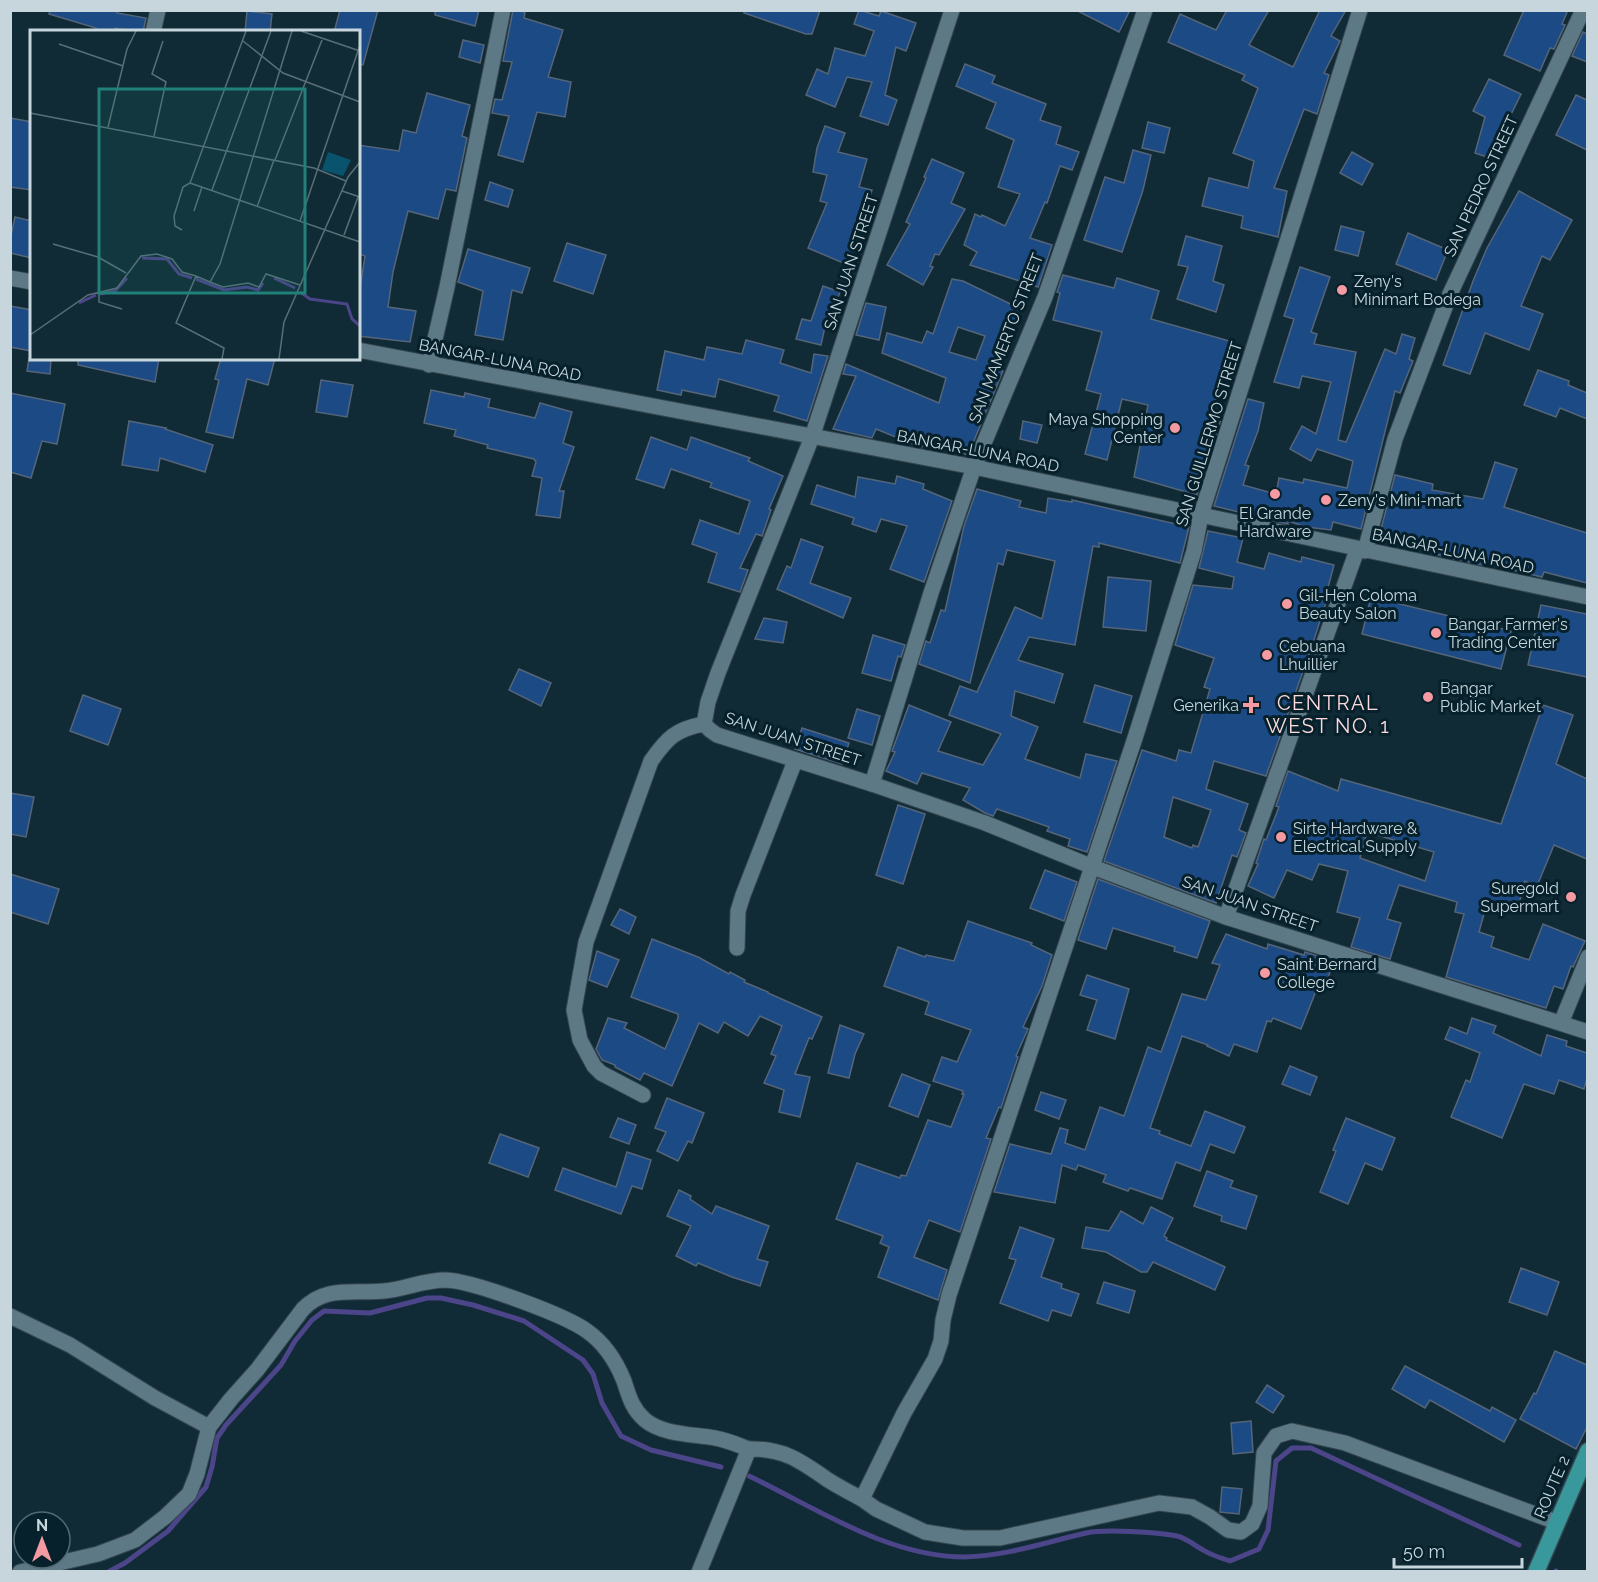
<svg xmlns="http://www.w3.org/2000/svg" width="1598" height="1582" viewBox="0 0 1598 1582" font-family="Raleway,sans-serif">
  <rect width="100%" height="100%" fill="#102b35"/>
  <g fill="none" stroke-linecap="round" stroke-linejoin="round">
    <g stroke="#4c4589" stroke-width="5">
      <path d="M749,1476C816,1508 888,1557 965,1557C1007,1556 1046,1542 1086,1533C1105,1529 1157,1532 1177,1536C1187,1538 1196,1547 1205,1551C1213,1556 1222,1558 1230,1561L1259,1549L1268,1530L1276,1461L1292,1448H1311L1519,1545"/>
      <polyline points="1556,1571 1557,1572"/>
      <polyline points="108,1572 125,1563 168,1531 206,1487 212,1467 217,1438 226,1425 281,1365 295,1341 312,1320 324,1311 370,1313 427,1298 441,1298 473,1305 524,1321 583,1360 593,1374 602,1403 621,1436 651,1450 721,1467"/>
    </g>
  </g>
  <g fill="#1c4a85" stroke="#556579" stroke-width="1.5" fill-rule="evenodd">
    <polygon points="50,10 118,10 117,13 146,18 143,32 115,28 115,32 96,32 96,28 49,14"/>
    <polygon points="340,10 378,10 363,65 358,64 358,32 334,32"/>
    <polygon points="435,10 479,10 475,26 435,15"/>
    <polygon points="513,10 525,12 524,18 563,30 548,77 571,82 565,117 537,112 523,162 498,155 509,116 492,113 495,99 502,100 512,62 503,61"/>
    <polygon points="744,10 820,10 812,34 806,34 744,13"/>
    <polygon points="859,10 879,16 881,11 916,23 906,51 896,47 885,95 897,100 888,125 860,116 872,82 847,77 835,107 806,95 817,69 828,74 835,48 865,56 874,31 854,24"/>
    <polygon points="1076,10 1130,10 1119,32"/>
    <polygon points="1227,10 1269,10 1249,45 1293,67 1320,10 1346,10 1331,36 1340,41 1324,73 1329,75 1317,114 1304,109 1274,188 1287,191 1278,237 1241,228 1243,216 1202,206 1209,178 1248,188 1254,161 1233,153 1258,88 1242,80 1245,75 1168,42 1180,14 1216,30"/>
    <polygon points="1524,10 1568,10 1562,24 1565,25 1554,49 1550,48 1540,71 1504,55"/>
    <polygon points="247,11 272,14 270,32 245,32"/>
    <polygon points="1583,32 1587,34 1587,62 1572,56"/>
    <polygon points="463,40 484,45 480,63 459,57"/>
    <polygon points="965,64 995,76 992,83 1046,104 1040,120 1061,127 1056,144 1079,152 1072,170 1060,166 1047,203 1045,202 1030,238 1052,245 1038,287 970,265 977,252 964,245 975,214 981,217 982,215 1005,226 1020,194 998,187 1014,140 986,128 996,103 956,86"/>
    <polygon points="1489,79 1521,94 1498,141 1502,142 1496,160 1475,153 1485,117 1473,111"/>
    <polygon points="427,93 470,105 462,136 467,138 456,191 446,189 438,219 408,211 393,272 388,307 416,311 410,342 358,336 358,302 365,256 358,254 358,145 399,151 403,130 416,133"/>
    <polygon points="1576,95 1587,100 1587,150 1556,135"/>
    <polygon points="10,118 32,122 32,190 10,187"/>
    <polygon points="1148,122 1170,128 1164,153 1142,148"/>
    <polygon points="825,126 845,133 838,152 867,159 859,187 872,190 848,265 808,248 827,203 820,201 827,175 813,172 817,148"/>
    <polygon points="1133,150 1151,155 1143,190 1122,252 1084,240 1105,177 1124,183"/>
    <polygon points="1352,152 1373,164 1362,185 1340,173"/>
    <polygon points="932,159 964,173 951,203 965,209 939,255 935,254 930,266 933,267 923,285 887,265 910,224 906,222 926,178 924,177"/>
    <polygon points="490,182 513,190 508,207 485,200"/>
    <polygon points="1519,191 1572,220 1550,260 1542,256 1521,306 1543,314 1529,350 1485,333 1470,374 1443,365 1473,281 1487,248"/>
    <polygon points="15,217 32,221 32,258 10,253 10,240"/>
    <polygon points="1341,226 1364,232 1358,256 1335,250"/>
    <polygon points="1408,233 1448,250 1436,280 1396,264"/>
    <polygon points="1186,236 1222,246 1213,281 1224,285 1216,312 1177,299 1188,267 1178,265"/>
    <polygon points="567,243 606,255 593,294 554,281"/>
    <polygon points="468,249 530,268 522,293 512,290 503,340 475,335 483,291 458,282"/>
    <polygon points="1300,267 1330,277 1311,332 1317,334 1314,344 1356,352 1338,440 1346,442 1385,349 1396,354 1402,334 1415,338 1409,359 1413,361 1400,393 1395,391 1361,529 1333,522 1331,530 1306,527 1288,521 1288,524 1214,506 1248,399 1264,403 1258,431 1245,465 1249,466 1243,485 1276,494 1279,478 1303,483 1304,479 1347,488 1353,461 1317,449 1311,461 1290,449 1302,426 1316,434 1331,382 1302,376 1299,388 1274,382 1294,319 1284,316"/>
    <polygon points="1063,275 1114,288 1117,278 1159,291 1151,319 1233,342 1211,415 1221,419 1197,495 1134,477 1148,405 1122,399 1107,460 1085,454 1101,394 1086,390 1102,332 1053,320 1060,293 1057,292"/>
    <path d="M952,279L963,281L1021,309L1003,345L1006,346L997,369L1003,371L968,455L926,440L922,447L918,446L876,429L872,438L833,429L856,376L843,374L846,364L939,403L946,378L882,353L887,333L922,343L927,331L933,334ZM958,327L985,336L976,360L949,352Z"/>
    <polygon points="823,286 840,292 832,314 828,313 821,345 796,339 802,319 811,321"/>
    <polygon points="866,303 886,307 879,340 856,335"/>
    <polygon points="10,306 32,310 32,351 10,347"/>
    <polygon points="746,340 784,350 780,363 811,373 814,354 828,356 807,421 774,411 779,396 719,379 715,397 682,390 681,395 657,390 665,351 704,360 707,347 742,354"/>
    <polygon points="29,358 51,358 50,374 27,371"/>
    <polygon points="78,358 159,358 155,382 78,365"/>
    <polygon points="221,358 275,358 268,385 247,379 233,438 206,432 219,380 215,379"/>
    <polygon points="1538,370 1569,381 1568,385 1587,393 1587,419 1560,408 1556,417 1524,405"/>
    <polygon points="321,380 353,385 347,417 316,412"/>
    <polygon points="431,390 464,397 465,393 490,399 488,407 535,418 540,403 572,412 563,443 574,447 559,491 564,491 560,518 536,515 542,478 532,476 536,462 534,459 487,448 488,445 454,436 456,430 424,423"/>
    <polygon points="10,393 65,404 57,444 42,441 31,478 10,472"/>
    <polygon points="129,421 166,428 165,429 213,445 205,472 160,458 158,471 122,465"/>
    <polygon points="1023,421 1042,425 1037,443 1020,439"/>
    <polygon points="651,437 687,450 691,437 750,458 748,461 783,476 769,509 771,510 762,536 756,534 740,568 748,570 740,592 708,582 717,553 692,544 700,520 739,534 750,501 710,487 712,483 671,469 664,488 636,479"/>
    <polygon points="1495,462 1517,469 1504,507 1587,533 1587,583 1544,572 1542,577 1484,563 1483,565 1449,558 1432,553 1433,549 1384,537 1385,534 1380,533 1395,475 1433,484 1432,490 1483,499"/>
    <polygon points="897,476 924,484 923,489 952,501 924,582 890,569 907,526 881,519 876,532 852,524 854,518 811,504 817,485 855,497 858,477 895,484"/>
    <polygon points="977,489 1021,501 1019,507 1046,513 1048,498 1072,502 1072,500 1189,527 1180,563 1099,543 1099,547 1093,546 1075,645 1029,637 1018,660 1063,674 1054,703 1015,691 1011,716 1038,727 1025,759 1080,778 1086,754 1117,761 1087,852 1068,846 1070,839 1047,831 1049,827 997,809 993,816 985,813 963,800 970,788 922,773 917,784 886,771 895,752 892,751 909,705 951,722 938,751 983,765 1001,734 949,715 960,686 977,692 1015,607 1042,619 1055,561 1007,550 1003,565 998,563 970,683 919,664 926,641 930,643 941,610 945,611 964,526"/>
    <path d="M1208,531L1243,538L1237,562L1264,569L1269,553L1301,562L1302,557L1334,565L1326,595L1328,596L1312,646L1266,776L1214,761L1206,789L1248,804L1239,830L1246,833L1237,857L1232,855L1216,903L1104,861L1142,750L1176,761L1179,750L1191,753L1210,689L1204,687L1214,658L1175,645L1193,585L1232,589L1234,577L1199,568ZM1173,797L1211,810L1198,847L1193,845L1192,848L1164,837Z"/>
    <polygon points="801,539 823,547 810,583 851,598 843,618 777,589 787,566 791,568"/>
    <polygon points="1108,577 1151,581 1146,631 1103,627"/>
    <polygon points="1371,597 1511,631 1501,669 1362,634"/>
    <polygon points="1541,605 1587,614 1587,677 1528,665"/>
    <polygon points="764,618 787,622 783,643 755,639"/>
    <polygon points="873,635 905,645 901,657 898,656 891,681 862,673"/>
    <polygon points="519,669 551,683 541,706 509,690"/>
    <polygon points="1095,685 1132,696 1121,733 1084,722"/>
    <polygon points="83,695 121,709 108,745 70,731"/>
    <path d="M1543,705L1573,715L1556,764L1587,779V859L1554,845L1537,886L1525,881L1517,911L1487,903L1479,932L1494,937L1491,947L1529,960L1543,924L1585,941L1573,967L1571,966L1563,989L1554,986L1546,1008L1446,977L1464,914L1455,912L1457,902L1399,885L1387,919L1401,923L1390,959L1351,947L1360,918L1337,912L1348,871L1319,864L1312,880L1287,870L1274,898L1248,886L1258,864L1256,863L1264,839L1266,840L1279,807L1276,806L1288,771L1338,791L1341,779L1501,824ZM1367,832L1434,852L1425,881L1360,858Z"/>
    <polygon points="857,709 880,716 872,745 848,738"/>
    <polygon points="802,728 849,743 842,764 795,749"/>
    <polygon points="10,793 34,797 26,837 10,834"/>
    <polygon points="898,805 925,814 903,884 876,875"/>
    <polygon points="1045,870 1077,882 1064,921 1030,908"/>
    <polygon points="10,874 59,889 48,924 10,912"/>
    <polygon points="1098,879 1210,921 1197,958 1174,951 1175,947 1113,928 1106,949 1078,940"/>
    <polygon points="620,909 636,917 629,934 611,925"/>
    <polygon points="968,921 1032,943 1031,945 1052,955 1042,986 1023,1027 1028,1029 1016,1056 1018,1057 1001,1108 999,1107 986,1138 991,1139 960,1232 929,1220 914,1257 947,1270 938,1300 878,1277 889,1247 880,1243 883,1236 836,1219 857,1163 900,1178 901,1175 906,1176 928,1120 951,1127 964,1094 962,1094 963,1091 933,1081 942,1057 957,1062 971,1030 925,1014 929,1002 884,986 898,947 925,957 926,955 954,961"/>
    <polygon points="1226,934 1267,949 1268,944 1304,955 1305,952 1334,962 1322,993 1316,991 1301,1029 1273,1018 1271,1022 1267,1021 1257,1052 1234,1044 1229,1056 1207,1046 1208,1045 1182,1036 1150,1128 1160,1131 1159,1134 1191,1146 1205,1111 1245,1127 1234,1153 1210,1144 1200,1171 1176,1162 1162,1199 1130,1188 1128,1191 1103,1182 1106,1175 1078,1165 1076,1170 1062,1165 1055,1203 994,1192 1010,1144 1051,1154 1060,1128 1068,1130 1065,1143 1085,1150 1100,1107 1124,1116 1148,1047 1161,1052 1182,994 1206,1000 1220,965 1212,963"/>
    <polygon points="652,939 698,957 729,974 730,972 745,980 744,982 768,992 768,993 822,1017 812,1039 809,1038 795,1074 810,1077 800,1117 779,1112 784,1090 764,1083 776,1056 771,1054 782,1026 760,1016 748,1036 724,1022 718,1033 699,1023 672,1086 644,1073 640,1080 615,1067 615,1065 602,1060 596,1049 608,1018 627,1023 624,1028 665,1049 678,1018 678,1014 631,997"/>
    <polygon points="597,951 619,960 607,987 589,980"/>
    <polygon points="1087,975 1129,989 1115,1039 1087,1030 1097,1000 1080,995"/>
    <polygon points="1472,1018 1496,1026 1493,1033 1541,1056 1547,1035 1567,1041 1566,1046 1587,1053 1587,1078 1584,1089 1559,1080 1554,1094 1524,1084 1502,1138 1451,1117 1466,1080 1470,1082 1480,1053 1445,1039 1450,1027 1467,1034"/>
    <polygon points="840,1025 864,1034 855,1054 849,1078 828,1073"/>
    <polygon points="1290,1066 1317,1077 1310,1095 1282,1084"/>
    <polygon points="902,1074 930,1085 918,1117 889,1106"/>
    <polygon points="1041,1092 1066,1100 1059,1119 1035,1110"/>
    <polygon points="667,1098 704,1113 692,1143 688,1141 678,1161 657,1151 666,1132 655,1128"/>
    <polygon points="618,1118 636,1125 629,1144 610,1137"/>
    <polygon points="1346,1118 1395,1138 1382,1170 1365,1163 1348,1204 1320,1192 1336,1151 1333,1150"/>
    <polygon points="500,1134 539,1148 528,1177 489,1163"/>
    <polygon points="627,1152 651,1160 642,1189 632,1186 621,1214 555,1190 563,1168 616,1187"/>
    <polygon points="1207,1171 1233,1181 1230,1187 1257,1196 1246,1229 1221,1221 1222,1216 1194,1206"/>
    <polygon points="679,1190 691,1196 690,1199 712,1214 716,1206 769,1226 757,1259 768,1262 760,1286 732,1277 698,1263 696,1266 676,1256 691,1226 667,1216"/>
    <polygon points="1151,1207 1173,1218 1164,1236 1167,1238 1166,1240 1225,1267 1215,1290 1153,1262 1147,1272 1141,1272 1106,1252 1082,1248 1086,1227 1109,1231 1121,1211 1143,1224"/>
    <polygon points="1020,1227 1054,1239 1041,1277 1062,1284 1061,1288 1079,1294 1071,1316 1052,1310 1048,1321 1000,1303 1016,1260 1009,1258"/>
    <polygon points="1521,1268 1559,1282 1547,1315 1509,1302"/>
    <polygon points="1104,1282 1135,1291 1129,1313 1097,1303"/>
    <polygon points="1555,1351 1587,1365 1587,1427 1576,1449 1520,1419 1534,1393 1536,1394"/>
    <polygon points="1405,1366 1490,1411 1492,1407 1516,1420 1504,1442 1430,1400 1425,1408 1392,1389"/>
    <polygon points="1267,1385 1284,1396 1273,1413 1256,1402"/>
    <polygon points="1251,1421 1253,1452 1233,1454 1231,1423"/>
    <polygon points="1222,1487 1242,1489 1239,1514 1220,1512"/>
  </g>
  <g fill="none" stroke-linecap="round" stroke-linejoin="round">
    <defs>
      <g id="minor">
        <polyline points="952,10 812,437 718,673 708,702 704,724 710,730 717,735 872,784 985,823 1093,867 1226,917 1588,1032"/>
        <polyline points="153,32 158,10"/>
        <polyline points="429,365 447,287 503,10"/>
        <polyline points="1365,551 1395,439 1450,294 1583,10"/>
        <polyline points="872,784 931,593 974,467 1045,297 1145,10"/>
        <polyline points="1226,917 1357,550"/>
        <polyline points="737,948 738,911 743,895 795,761"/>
        <polyline points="1561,1023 1588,957"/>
        <path d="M643,1095L601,1073L594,1066L580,1040L574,1010L586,942L651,761C667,738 676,729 704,724"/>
        <polyline points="10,1316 70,1345 155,1398 209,1427"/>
        <polyline points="862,1499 876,1509 925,1532 963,1538 1000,1538 1159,1503 1192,1507 1210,1517 1228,1530 1241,1532 1252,1524 1260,1506 1264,1453 1276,1436 1292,1431 1345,1443 1556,1522"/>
        <path d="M20,1572L98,1554L135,1540L165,1517L189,1494L197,1474L209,1427L231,1399L257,1370L303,1309C326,1285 354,1294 384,1291C405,1289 424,1280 446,1280C473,1281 565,1315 587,1331C604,1343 616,1361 624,1381C629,1396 632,1409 645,1420C663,1435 693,1434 715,1438C727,1440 738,1445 749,1449"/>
        <path d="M699,1572L749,1449C784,1448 802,1462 828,1480C839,1487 851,1493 862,1499L904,1413L935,1359L941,1341L943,1320L949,1295L1135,738L1194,551L1201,515L1360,10"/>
      </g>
      <g id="secondary">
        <polyline points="10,278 32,282"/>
        <polyline points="358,350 974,467 1588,597"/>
      </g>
      <polyline id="trunk" points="1536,1572 1588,1451"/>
    </defs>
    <use href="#minor" stroke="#34464f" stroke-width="17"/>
    <use href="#secondary" stroke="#34464f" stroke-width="17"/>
    <use href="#trunk" stroke="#34464f" stroke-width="19"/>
    <use href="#minor" stroke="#5d7986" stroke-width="15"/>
    <use href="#secondary" stroke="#5d7986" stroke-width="15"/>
    <use href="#trunk" stroke="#39989c" stroke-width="16"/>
  </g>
  <g fill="#f49aa2" stroke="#06212b" stroke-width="2">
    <circle cx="1342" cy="290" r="6"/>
    <circle cx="1175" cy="428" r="6"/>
    <circle cx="1275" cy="494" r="6"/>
    <circle cx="1326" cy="500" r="6"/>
    <circle cx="1287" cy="604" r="6"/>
    <circle cx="1436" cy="633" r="6"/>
    <circle cx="1267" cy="655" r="6"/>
    <circle cx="1428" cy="697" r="6"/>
    <path d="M1248 696h6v6h6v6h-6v6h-6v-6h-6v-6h6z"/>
    <circle cx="1281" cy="837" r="6"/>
    <circle cx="1571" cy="897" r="6"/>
    <circle cx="1265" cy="973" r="6"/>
  </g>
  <g text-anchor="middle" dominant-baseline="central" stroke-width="6" stroke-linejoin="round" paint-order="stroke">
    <g font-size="16" fill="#c7d6dd" stroke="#06212b">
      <text transform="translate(1481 186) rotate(-65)">SAN PEDRO STREET</text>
      <text transform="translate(851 262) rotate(-72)">SAN JUAN STREET</text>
      <text transform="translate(1006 338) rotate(-69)">SAN MAMERTO STREET</text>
      <text transform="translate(500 360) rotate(11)">BANGAR-LUNA ROAD</text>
      <text transform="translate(1209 434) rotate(-73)">SAN GUILLERMO STREET</text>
      <text transform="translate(978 451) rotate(11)">BANGAR-LUNA ROAD</text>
      <text transform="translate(1453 551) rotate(12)">BANGAR-LUNA ROAD</text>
      <text transform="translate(793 739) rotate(18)">SAN JUAN STREET</text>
      <text transform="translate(1250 904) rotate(19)">SAN JUAN STREET</text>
      <text transform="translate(1552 1487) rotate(-67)">ROUTE 2</text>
    </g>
    <g font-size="16" fill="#c7d6dd" stroke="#06212b" text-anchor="start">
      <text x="1354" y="281">Zeny's<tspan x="1354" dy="18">Minimart Bodega</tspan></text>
      <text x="1163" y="419" text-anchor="end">Maya Shopping<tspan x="1163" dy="18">Center</tspan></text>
      <text x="1338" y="500">Zeny's Mini-mart</text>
      <text x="1275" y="513" text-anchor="middle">El Grande<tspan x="1275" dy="18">Hardware</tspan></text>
      <text x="1299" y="595">Gil-Hen Coloma<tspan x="1299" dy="18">Beauty Salon</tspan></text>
      <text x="1448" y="624">Bangar Farmer's<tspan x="1448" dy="18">Trading Center</tspan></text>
      <text x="1279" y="646">Cebuana<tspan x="1279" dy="18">Lhuillier</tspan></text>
      <text x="1440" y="688">Bangar<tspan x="1440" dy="18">Public Market</tspan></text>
      <text x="1239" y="705" text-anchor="end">Generika</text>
      <text x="1293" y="828">Sirte Hardware &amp;<tspan x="1293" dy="18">Electrical Supply</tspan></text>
      <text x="1559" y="888" text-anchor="end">Suregold<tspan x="1559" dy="18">Supermart</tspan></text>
      <text x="1277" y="964">Saint Bernard<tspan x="1277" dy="18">College</tspan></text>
    </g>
    <g font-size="20" letter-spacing="1.5" fill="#fddadc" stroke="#06212b">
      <text x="1328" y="703">CENTRAL<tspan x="1328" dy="23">WEST NO. 1</tspan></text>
    </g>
  </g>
  <g transform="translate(30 30)">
    <rect width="330" height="330" fill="#102b35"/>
    <path d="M298,122L321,130L313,146L292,140Z" fill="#09546c"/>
    <path fill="none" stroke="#4c4589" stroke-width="3" d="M112,228L137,229L149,244L162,248M244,248L265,258M166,249L194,260L217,257L228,260L233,253M270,262L280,269L317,274L322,289L330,296M70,264L85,261L97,248M49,273L66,265"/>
    <path fill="none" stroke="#596f78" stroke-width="1.5" d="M216,1L160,153L330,212M271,1L330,21M213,11L253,43L330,72M29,14L93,36M0,83L284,138L316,151M78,97L97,19L106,1M124,106L136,52L122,44L133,11M245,130L292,10M182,160L241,1M312,161L330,167M227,177L244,130M164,181L172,157M270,191L330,15M152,200L145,196L144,186L153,157L160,153M314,205L328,167M23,214L68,227L96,243M180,252L193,257L218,253L229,257L236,244L270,255M69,262V272L92,279M0,305L58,265L87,258L111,226L127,224L142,229L152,242L166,246M192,329L194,318L146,293L166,246L180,252L190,234L262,1M249,329L254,292L318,147L330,132"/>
    <path fill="#218079" fill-opacity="0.15" stroke="#218079" stroke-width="3" d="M69,59H275V263H69Z"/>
    <rect width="330" height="330" fill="none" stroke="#c7d6dd" stroke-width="3"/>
  </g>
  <rect width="1598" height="1582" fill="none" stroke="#c7d6dd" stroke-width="24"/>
  <g transform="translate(42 1540)"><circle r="28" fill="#06212b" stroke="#536972" stroke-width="1.5"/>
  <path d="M0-4.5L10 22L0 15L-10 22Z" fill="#f49aa2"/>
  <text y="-9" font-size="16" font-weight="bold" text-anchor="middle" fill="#c7d6dd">N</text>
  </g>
  <path d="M1394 1558v9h128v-9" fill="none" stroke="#c7d6dd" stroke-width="3"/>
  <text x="1403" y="1558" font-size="18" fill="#c7d6dd" stroke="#06212b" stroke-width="4.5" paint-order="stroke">50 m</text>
</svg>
